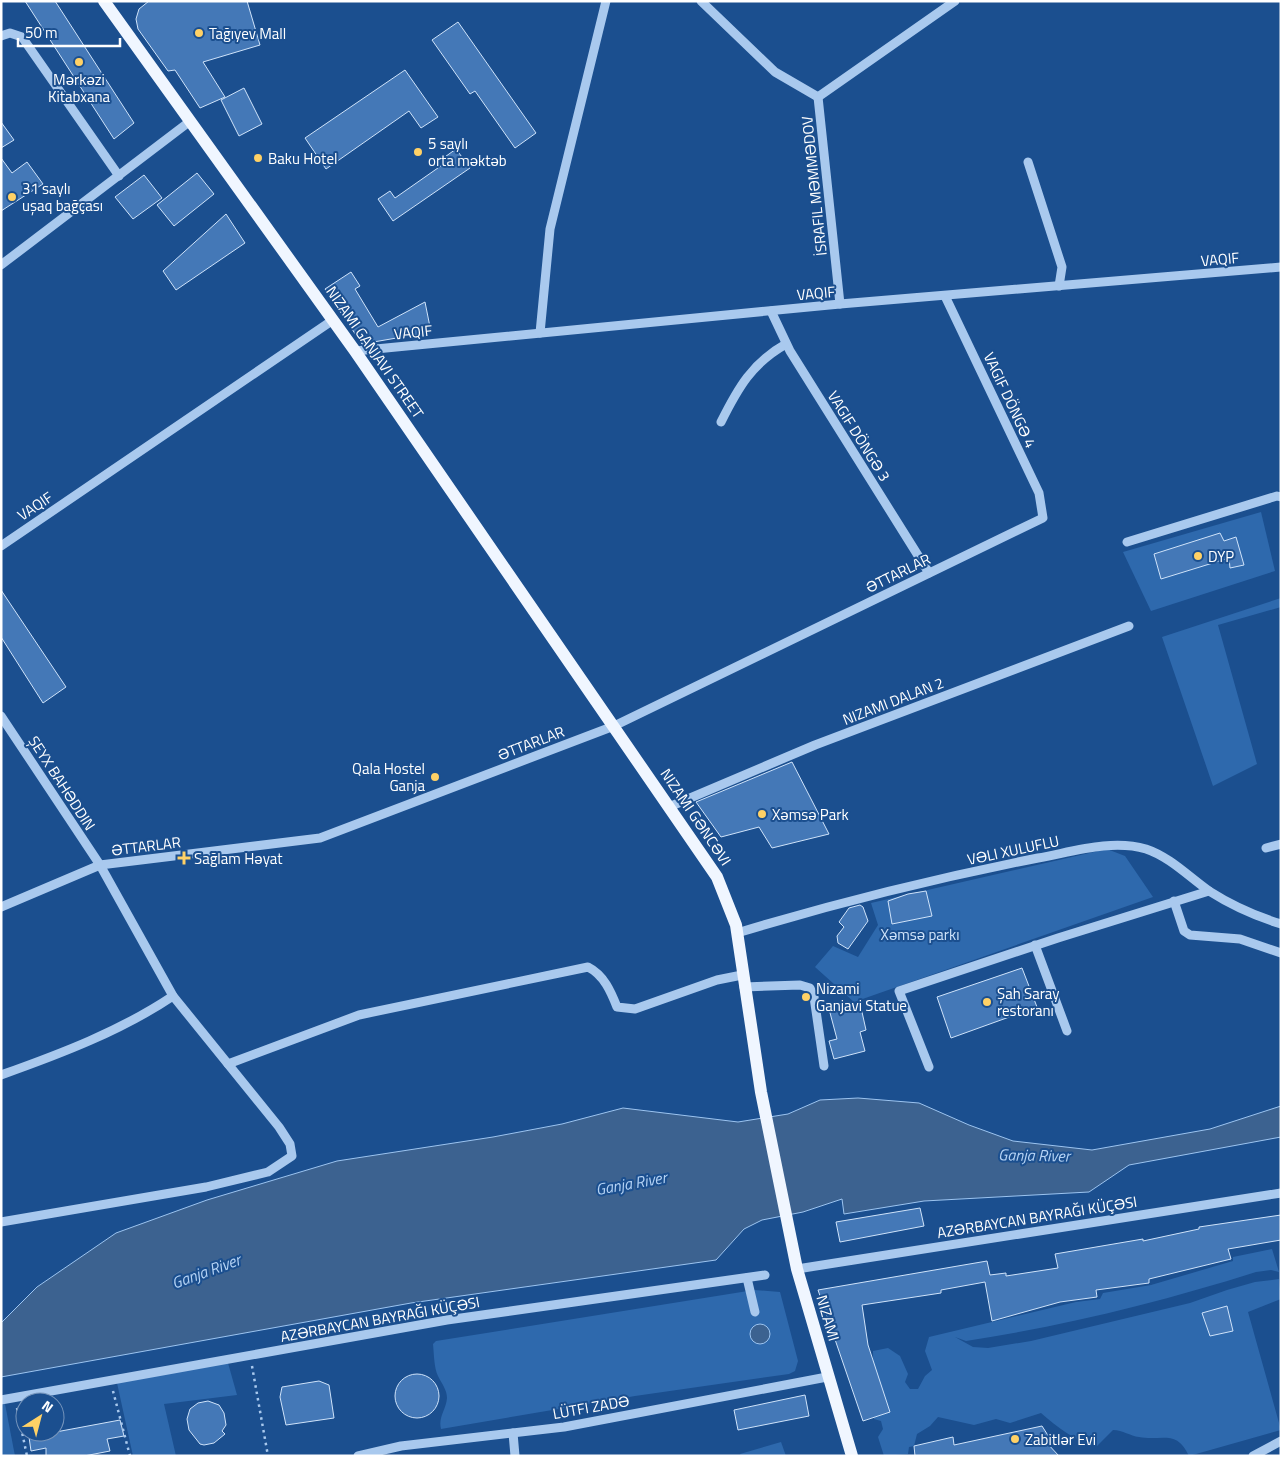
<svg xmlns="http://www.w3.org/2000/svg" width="1282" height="1457" viewBox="0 0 1282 1457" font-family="'Titillium Web',sans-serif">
  <rect width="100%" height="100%" fill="#1b4f8f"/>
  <g fill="#2e69ad">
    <polygon points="1261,512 1275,571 1151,611 1123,552"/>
    <polygon points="1281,598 1281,607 1218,625 1257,764 1213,786 1162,637"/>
    <polygon points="1107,849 1125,856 1153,897 854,1002 815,967 833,946 858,957 878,925 871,903"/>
    <path d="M1272,1249L1279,1272L1271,1270L1256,1272C1161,1302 1064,1326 966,1341L955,1337L973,1347L988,1348L1031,1341L1190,1303L1227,1290L1255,1282L1279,1279L1281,1299L1248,1312L1281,1430L1189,1456C1177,1429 1162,1441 1139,1437C1130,1436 1123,1430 1113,1430L1097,1446C1076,1442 1057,1427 1041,1413L1010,1423L996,1419L974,1425L938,1417L930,1426L917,1434L914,1446L909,1447L908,1454L884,1456L878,1437L883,1429L881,1421L874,1419L873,1351L888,1348L900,1356L908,1374L905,1382L910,1389H918L925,1376L932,1370L925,1351L929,1337L1076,1302L1100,1299L1103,1293L1151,1285L1233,1261V1257Z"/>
    <path d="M754,1290L780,1292L798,1361L795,1371L789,1374L635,1396L441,1429C438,1417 446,1410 447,1398C447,1390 442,1384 438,1376C434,1368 434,1354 433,1344L436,1341Z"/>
    <polygon points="228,1363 237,1395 164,1404 176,1456 133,1456 117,1383"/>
    <polygon points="5,1404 15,1456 1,1456 1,1405"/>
    <polygon points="781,1442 786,1456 741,1456 740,1454"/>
  </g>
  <g fill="#3c6290" stroke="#9cc4f0">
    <polygon points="858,1098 919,1103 969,1125 1013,1141 1092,1150 1210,1129 1281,1106 1281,1137 1129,1165 1089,1192 924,1201 844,1214 842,1199 803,1212 762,1220 744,1229 716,1260 411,1303 1,1377 1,1323 37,1287 116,1233 207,1200 337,1161 493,1137 562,1124 623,1108 738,1122 788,1114 820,1100"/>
    <circle cx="760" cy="1334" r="10"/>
  </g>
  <g fill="#4478b7" stroke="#cfe3fa">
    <polygon points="25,1 55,1 134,123 114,139"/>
    <polygon points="149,1 247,1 260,45 203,62 225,97 200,108 175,70 168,71 138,29 136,19 139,9"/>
    <polygon points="458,22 536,133 515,148 475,91 470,94 432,40"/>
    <polygon points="405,70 438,117 421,128 409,111 326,169 305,138"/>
    <polygon points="244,88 262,124 239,136 221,100"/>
    <polygon points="1,122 14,140 1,148"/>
    <polygon points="456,149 470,168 393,221 378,199 390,191 395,198 445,163 442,159"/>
    <polygon points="1,158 12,173 27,162 43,184 1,211"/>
    <polygon points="197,173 214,194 174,226 157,205"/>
    <polygon points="144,175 162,198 133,219 115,197"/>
    <polygon points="226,214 245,243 176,290 163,271"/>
    <polygon points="351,272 360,286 355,289 378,327 425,302 431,332 362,344 325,289"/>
    <polygon points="1220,533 1224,541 1236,537 1244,565 1230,568 1229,558 1161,579 1154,554"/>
    <polygon points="1,590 66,687 43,703 1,637"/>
    <polygon points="792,762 829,834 772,848 759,827 721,837 696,802"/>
    <polygon points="926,891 932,916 892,924 888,901 908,894"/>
    <polygon points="860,905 863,907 868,921 848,949 838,943 837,936 844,927 839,922 849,908"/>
    <polygon points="1022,968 1037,1007 951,1038 937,997"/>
    <polygon points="860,1003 866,1030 860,1032 865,1051 834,1059 829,1041 837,1039 829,1009"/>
    <polygon points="920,1208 924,1226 840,1242 836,1222"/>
    <polygon points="1281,1215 1281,1240 1228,1249 1231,1259 1149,1279 1149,1283 1096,1290 1097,1297 1060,1302 992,1321 985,1282 941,1290 941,1293 862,1305 868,1345 890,1412 863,1421 818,1290 987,1261 990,1275 1006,1273 1006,1276 1058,1268 1055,1254 1143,1239 1143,1241 1199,1229 1199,1227"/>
    <polygon points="1227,1306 1233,1331 1210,1336 1202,1313"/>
    <circle cx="417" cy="1396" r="22"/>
    <polygon points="319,1381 329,1385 334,1418 286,1425 280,1397 282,1387"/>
    <polygon points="805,1395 809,1416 738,1430 734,1410"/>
    <polygon points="208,1401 219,1405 224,1413 226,1425 222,1431 225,1434 214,1443 204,1445 200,1444 189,1430 187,1419 190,1409 198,1403"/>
    <polygon points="120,1420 124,1436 107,1439 110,1451 84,1456 46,1456 46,1448 31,1451 29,1437"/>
    <polygon points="1042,1426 1049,1437 1046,1442 1059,1456 915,1456 914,1446 953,1437 954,1445"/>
  </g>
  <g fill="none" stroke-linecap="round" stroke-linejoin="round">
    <g stroke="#a9c9ee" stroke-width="2.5" stroke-dasharray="2.5 4" stroke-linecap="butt">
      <polyline points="252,1366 268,1456"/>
      <polyline points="113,1391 130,1456"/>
      <polyline points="17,1408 27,1456"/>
    </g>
    <g stroke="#a9c9ee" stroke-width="9">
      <polyline points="701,1 775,72 818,97"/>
      <polyline points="1,36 10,33 22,37 119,176"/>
      <polyline points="818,97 840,304"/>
      <polyline points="818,97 955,1"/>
      <polyline points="1028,162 1062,267 1059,286"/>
      <polyline points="1,265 189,122"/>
      <polyline points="771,311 790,351 929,573"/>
      <polyline points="540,333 550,229 606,1"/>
      <polyline points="355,351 840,304 1281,267"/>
      <path d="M721,422C738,388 752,363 786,344"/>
      <polyline points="1127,542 1277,496 1281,497"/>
      <polyline points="1,546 333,320"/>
      <polyline points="1,716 100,865 173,996 279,1127 290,1144 292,1156 268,1172 206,1187 1,1222"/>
      <polyline points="669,807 815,745 1129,626"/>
      <polyline points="1266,848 1281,844"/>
      <polyline points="1174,901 1184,931 1190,935 1240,939 1281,953"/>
      <polyline points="1,907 100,865 320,838 614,726 1043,518 1039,493 945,296"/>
      <path d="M737,933C836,903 937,878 1038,858C1072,852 1111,839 1146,849C1170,857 1189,877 1209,891C1231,905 1255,916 1281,924"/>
      <polyline points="1035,945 1067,1031"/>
      <polyline points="744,987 800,985 810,988 814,997 824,1066"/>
      <path d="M228,1064L359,1015L588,967C604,975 611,992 617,1007L635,1009L717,980L742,975"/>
      <polyline points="929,1067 899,991 1058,938 1209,891"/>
      <path d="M1,1075C60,1054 121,1031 173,996"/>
      <polyline points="797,1269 1281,1193"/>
      <polyline points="747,1278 755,1312"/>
      <polyline points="1,1400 447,1320 765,1275"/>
      <polyline points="513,1433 515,1456"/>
      <polyline points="358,1456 401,1446 564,1427 827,1377"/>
      <polyline points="1253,1456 1281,1441"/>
    </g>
    <polyline stroke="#f0f6ff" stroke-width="12" points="104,1 355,351 717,877 736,925 761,1092 797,1269 852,1456"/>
  </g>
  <g fill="#ffd166" stroke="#1b4f8f" stroke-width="2">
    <circle cx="199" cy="33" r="5"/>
    <circle cx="79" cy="62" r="5"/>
    <circle cx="418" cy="152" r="5"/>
    <circle cx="258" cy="158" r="5"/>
    <circle cx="12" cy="197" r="5"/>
    <circle cx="1198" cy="556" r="5"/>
    <circle cx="435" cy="777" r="5"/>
    <circle cx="762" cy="814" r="5"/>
    <path d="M181.5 850.5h5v5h5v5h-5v5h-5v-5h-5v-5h5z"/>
    <circle cx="806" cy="997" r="5"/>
    <circle cx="987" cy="1002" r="5"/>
    <circle cx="1015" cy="1439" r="5"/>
  </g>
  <g text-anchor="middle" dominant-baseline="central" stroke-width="4" stroke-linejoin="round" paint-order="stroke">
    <g font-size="15" fill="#fff" stroke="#1b4f8f" text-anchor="start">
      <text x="209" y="33">Tağıyev Mall</text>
      <text x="79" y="79" text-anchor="middle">Mərkəzi<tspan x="79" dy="17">Kitabxana</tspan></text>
      <text x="428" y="143">5 saylı<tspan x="428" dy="17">orta məktəb</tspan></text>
      <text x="268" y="158">Baku Hotel</text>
      <text x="22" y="188">31 saylı<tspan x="22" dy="17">uşaq bağçası</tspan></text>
      <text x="1208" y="556">DYP</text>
      <text x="425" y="768" text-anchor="end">Qala Hostel<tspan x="425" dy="17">Ganja</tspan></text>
      <text x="772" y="814">Xəmsə Park</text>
      <text x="194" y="858">Sağlam Həyat</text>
      <text x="816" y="988">Nizami<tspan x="816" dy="17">Ganjavi Statue</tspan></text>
      <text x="997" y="993">Şah Saray<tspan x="997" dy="17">restoranı</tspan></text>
      <text x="1025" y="1439">Zabitlər Evi</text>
    </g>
    <g font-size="15" fill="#fff" stroke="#1b4f8f">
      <text transform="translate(814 186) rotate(-96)">İSRAFIL MƏMMƏDOV</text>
      <text transform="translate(1220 259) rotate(-5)">VAQIF</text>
      <text transform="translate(816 293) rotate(-5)">VAQIF</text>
      <text transform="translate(413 332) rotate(-6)">VAQIF</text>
      <text transform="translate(375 352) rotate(55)">NIZAMI GANJAVI STREET</text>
      <text transform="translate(1010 400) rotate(65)">VAGIF DÖNGƏ 4</text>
      <text transform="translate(859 436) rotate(58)">VAGIF DÖNGƏ 3</text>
      <text transform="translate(35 506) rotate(-34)">VAQIF</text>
      <text transform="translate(898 573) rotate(-26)">ƏTTARLAR</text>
      <text transform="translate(893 701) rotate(-21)">NIZAMI DALAN 2</text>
      <text transform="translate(531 743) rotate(-21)">ƏTTARLAR</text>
      <text transform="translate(62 783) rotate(57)">ŞEYX BAHƏDDIN</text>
      <text transform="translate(696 817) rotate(56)">NIZAMI GƏNCƏVI</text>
      <text transform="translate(146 846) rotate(-7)">ƏTTARLAR</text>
      <text transform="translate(1013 850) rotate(-12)">VƏLI XULUFLU</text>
      <text transform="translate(1037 1217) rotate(-9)">AZƏRBAYCAN BAYRAĞI KÜÇƏSI</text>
      <text transform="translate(828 1318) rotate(74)">NIZAMI</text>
      <text transform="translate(380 1319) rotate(-10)">AZƏRBAYCAN BAYRAĞI KÜÇƏSI</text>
      <text transform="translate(591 1407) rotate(-10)">LÜTFI ZADƏ</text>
    </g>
    <g font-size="15" fill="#cfe3fa" stroke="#1b4f8f">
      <text x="920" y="934">Xəmsə parkı</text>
    </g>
    <g font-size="16" font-style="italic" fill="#b5d3f5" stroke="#1b4f8f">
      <text transform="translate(1034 1155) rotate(1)">Ganja River</text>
      <text transform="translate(631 1183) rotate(-10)">Ganja River</text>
      <text transform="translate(206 1271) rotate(-20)">Ganja River</text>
    </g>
  </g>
  <rect width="1282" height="1457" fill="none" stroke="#ffffff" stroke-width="5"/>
  <g transform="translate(40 1417) rotate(36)"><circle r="24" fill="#1b4f8f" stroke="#7695bc"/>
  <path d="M0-4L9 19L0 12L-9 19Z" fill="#ffd166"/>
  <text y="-8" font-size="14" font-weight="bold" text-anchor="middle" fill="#ffffff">N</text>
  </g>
  <path d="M18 38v8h102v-8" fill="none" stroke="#ffffff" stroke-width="2.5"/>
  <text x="25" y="38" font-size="15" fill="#ffffff" stroke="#1b4f8f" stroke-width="4" paint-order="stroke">50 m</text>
</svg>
